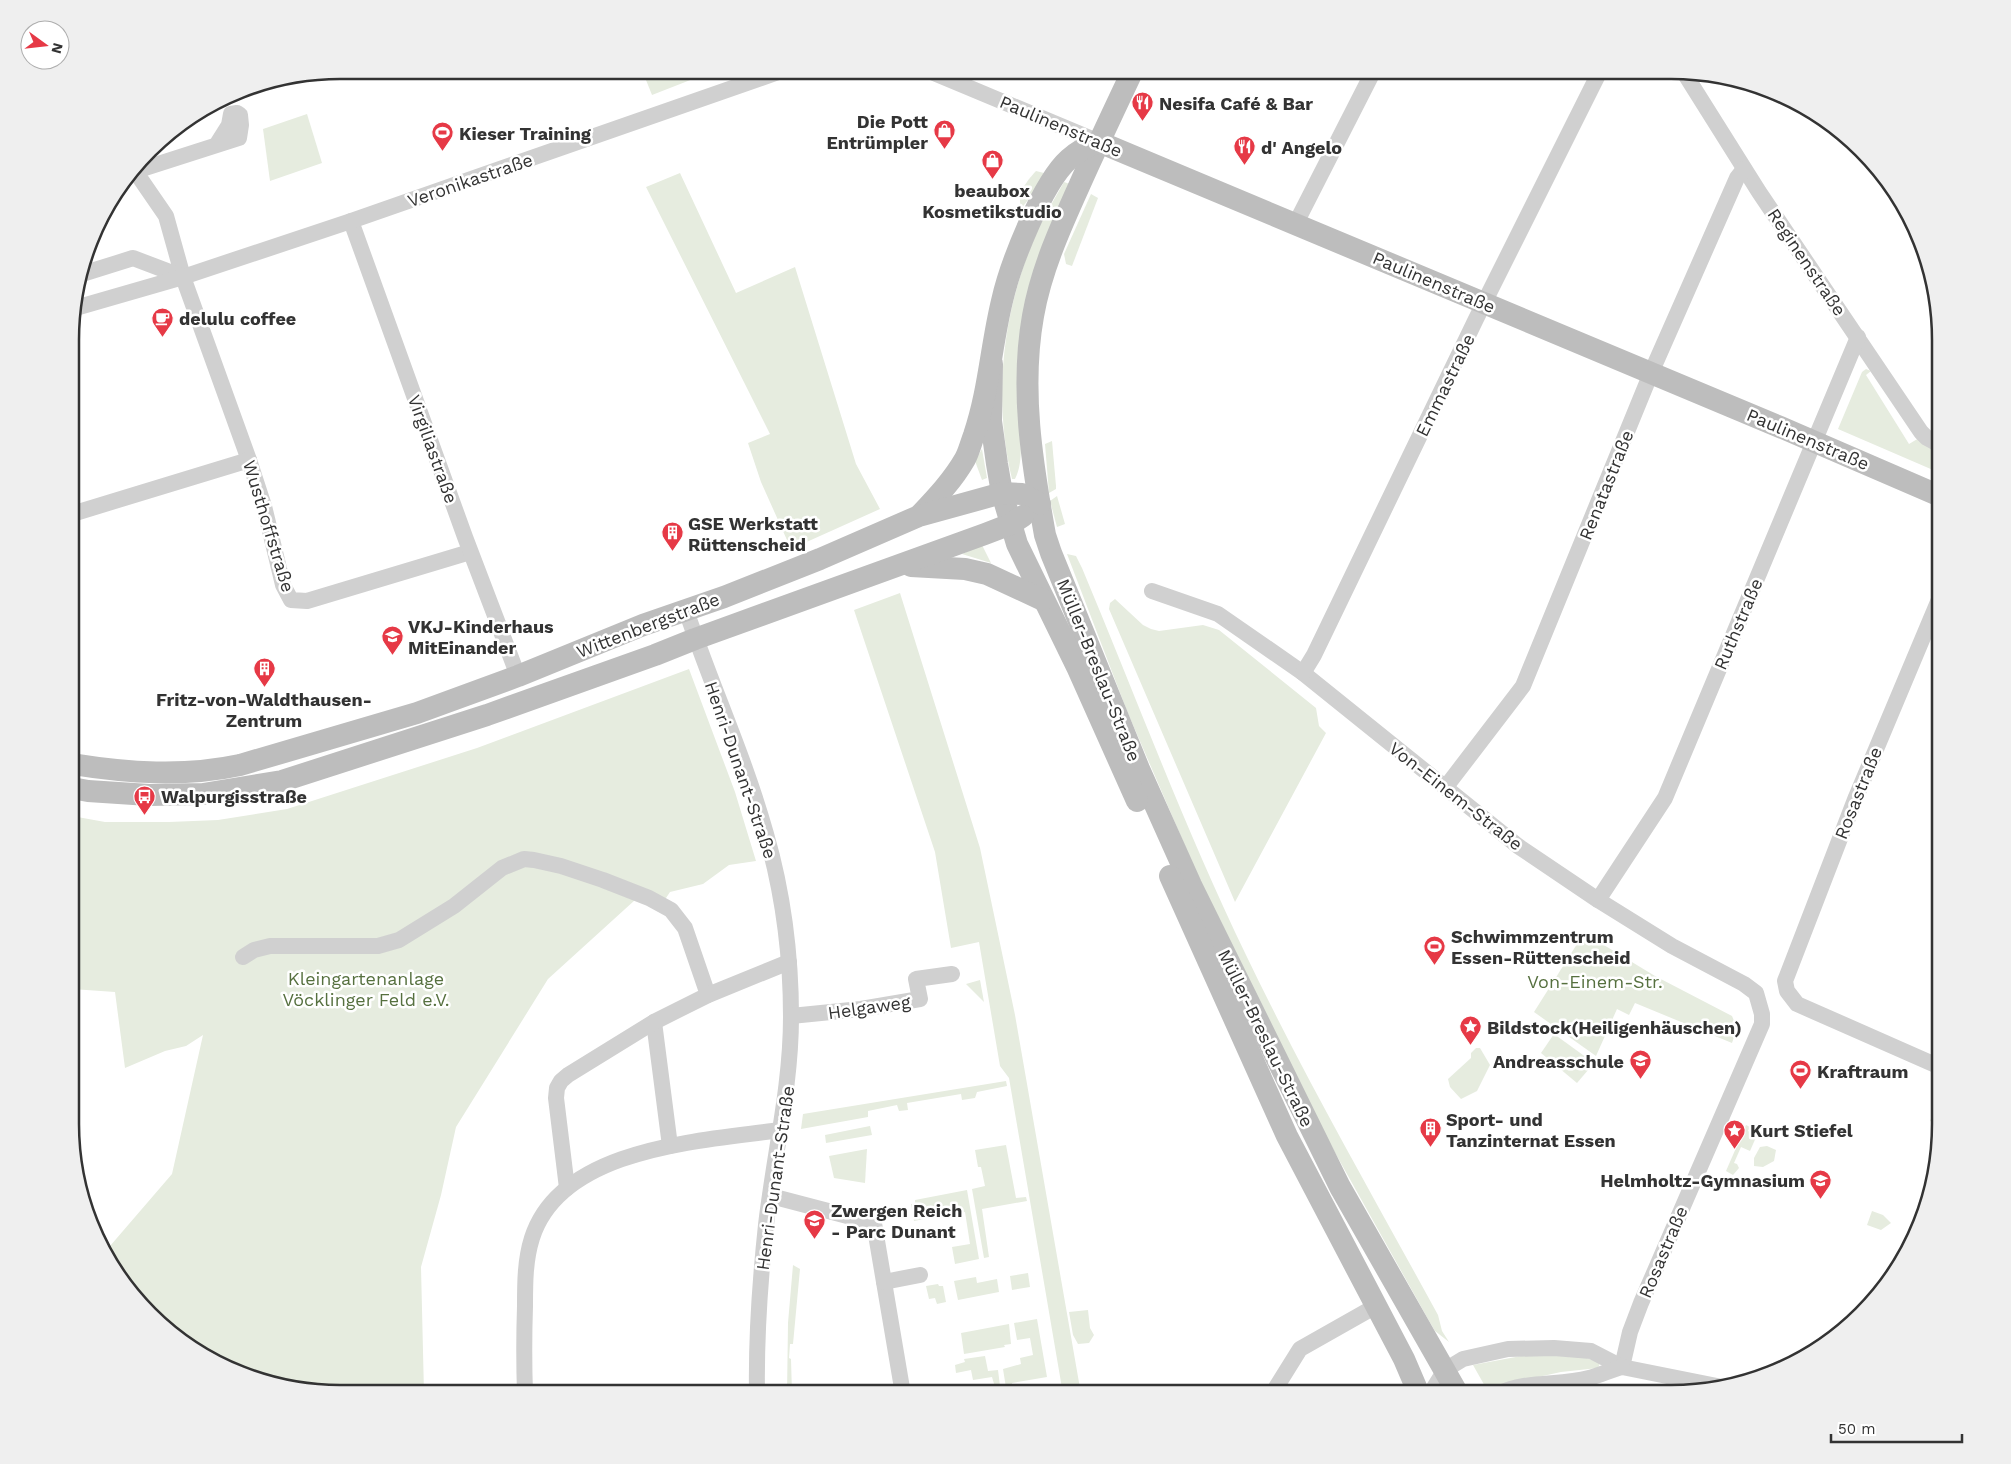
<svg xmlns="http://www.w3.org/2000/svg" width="2011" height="1464" viewBox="0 0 2011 1464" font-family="'Work Sans',sans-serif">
  <rect width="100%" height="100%" fill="#fff"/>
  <g fill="#e6ecdf">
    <polygon points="642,70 716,70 652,95"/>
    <polygon points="307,114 322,163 270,181 263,129"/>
    <path d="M1036,171L1044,173L1035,191L1021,209C1017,193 1026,182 1036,171Z"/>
    <polygon points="680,173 736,293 795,267 856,464 880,509 791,549 761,482 748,443 770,434 646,187"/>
    <path d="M1064,182L1070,184L1019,420C1020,439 1024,461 1015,479H1012C993,399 1002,314 1034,239C1042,219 1054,200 1064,182Z"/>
    <polygon points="1091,194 1098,198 1072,266 1066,264 1064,254"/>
    <polygon points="1866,369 1871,371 1866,375 1909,444 1919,438 1940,452 1940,473 1838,429 1862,372"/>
    <polygon points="1052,441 1056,486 1056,489 1049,493 1045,444"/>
    <polygon points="982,449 987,478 982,480 975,461"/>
    <polygon points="1057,496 1065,524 1057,527 1050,501"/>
    <polygon points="982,545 991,563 962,554"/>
    <path d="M1067,554L1076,556L1082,568C1136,697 1185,829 1246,955C1305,1078 1373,1196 1438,1315L1442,1331L1449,1342L1435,1331L1428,1319L1328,1140L1198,876L1127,711Z"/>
    <polygon points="900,593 980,848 1015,1015 1081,1394 1063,1394 1009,1078 1000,1066 979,942 951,948 935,852 854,610"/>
    <polygon points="1115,599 1143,625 1151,629 1159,631 1203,625 1219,630 1316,708 1319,726 1326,733 1235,902 1109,609 1110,603"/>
    <polygon points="689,669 735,792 756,861 729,865 703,884 670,892 660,907 635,900 548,979 456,1127 441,1195 421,1267 424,1393 323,1393 237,1374 175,1338 106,1259 104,1253 172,1174 203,1035 186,1046 165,1051 125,1068 115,992 72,989 72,816 105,822 169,822 218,820 287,809 477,748"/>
    <polygon points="1584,933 1655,976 1732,1016 1737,1028 1732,1043 1635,1003 1629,1015 1617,1009 1596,1056 1534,1012"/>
    <polygon points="980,980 984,1002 966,984"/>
    <polygon points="1554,1034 1594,1063 1577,1083 1541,1053"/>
    <polygon points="1476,1048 1480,1048 1490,1065 1477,1091 1461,1099 1450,1087 1448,1079 1471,1058 1471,1053"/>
    <polygon points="1006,1081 1007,1086 977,1092 975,1098 962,1100 961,1094 907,1103 908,1110 899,1111 897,1105 868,1111 868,1117 801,1129 803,1114"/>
    <polygon points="1935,1108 1940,1110 1940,1125 1930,1121"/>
    <polygon points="1746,1125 1750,1127 1748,1131 1757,1135 1750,1151 1741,1147 1734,1163 1737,1164 1739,1168 1733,1175 1726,1171"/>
    <polygon points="870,1126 872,1135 826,1143 825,1135"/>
    <polygon points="1006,1145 1016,1198 1026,1197 1027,1201 982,1209 989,1257 984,1258 972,1189 985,1186 981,1167 978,1167 975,1150"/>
    <polygon points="1767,1146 1776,1150 1774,1161 1763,1167 1754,1166 1754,1158 1760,1147"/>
    <polygon points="867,1149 865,1183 834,1178 829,1156"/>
    <polygon points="967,1190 979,1259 955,1264 952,1247 970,1244 965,1212 929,1218 928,1213 923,1214 924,1219 914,1221 911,1204 915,1204 915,1200"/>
    <polygon points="1872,1211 1883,1215 1891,1223 1881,1230 1867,1225"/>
    <polygon points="793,1265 800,1269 793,1344 790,1344 789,1358 791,1359 792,1394 787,1394 788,1323"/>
    <polygon points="1028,1273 1030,1287 1012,1290 1010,1276"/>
    <polygon points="976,1277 977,1283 997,1279 999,1292 958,1300 954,1281"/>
    <polygon points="938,1284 939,1286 943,1286 946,1302 937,1304 935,1298 929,1299 926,1286"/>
    <polygon points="1088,1310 1090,1328 1094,1335 1089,1343 1078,1344 1073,1335 1069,1312"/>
    <polygon points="1037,1319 1047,1377 1012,1383 1013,1394 1007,1394 1003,1369 1021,1364 1020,1358 1033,1355 1030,1338 1017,1340 1014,1323"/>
    <polygon points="1009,1324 1011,1344 1004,1345 1005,1347 964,1354 961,1333"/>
    <polygon points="1579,1355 1600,1363 1598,1368 1561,1372 1486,1388 1473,1365 1521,1356"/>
    <polygon points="985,1356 988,1371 998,1370 1001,1394 997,1394 992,1377 973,1380 971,1370 956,1373 955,1365 965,1362 964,1359"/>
  </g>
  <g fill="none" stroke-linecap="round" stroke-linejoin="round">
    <g stroke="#d0d0d0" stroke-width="16">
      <polyline points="927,70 1099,142"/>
      <polyline points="1683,71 1759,192 1921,432 1927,438 1940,445"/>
      <polyline points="135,171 166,216 183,277 249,460 264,506 283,585 291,600 307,601 470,552"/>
      <polyline points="136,171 239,138 241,125 240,115 237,113 231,114 229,125 217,144"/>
      <polyline points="351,221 465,537 518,676"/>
      <polyline points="1296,223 1374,70"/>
      <polyline points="82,274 133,258 183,277"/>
      <polyline points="72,309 183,277 351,221 784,70"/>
      <polyline points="72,514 249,460"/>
      <polyline points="1152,591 1218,614 1303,673 1518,846 1598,900 1672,946 1744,984 1756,993 1762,1014 1762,1024 1641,1303 1630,1332 1622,1367"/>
      <polyline points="1940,597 1856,797 1785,981 1787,991 1797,1004 1940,1067"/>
      <path d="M686,610C711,685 745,758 766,834C783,893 791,955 791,1017C791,1087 774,1155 766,1225C760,1281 756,1337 757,1394"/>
      <polyline points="1303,673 1314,655 1476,319 1600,71"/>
      <polyline points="1445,788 1523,686 1651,373 1737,178 1744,169"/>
      <polyline points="1598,900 1665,798 1858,337"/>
      <polyline points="243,957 254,950 270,946 378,946 399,940 454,906 502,868 524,859 534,860 561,866 603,880 649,898 671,910 685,928 708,995"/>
      <polyline points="791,1016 861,1009 920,999 916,979 952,974"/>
      <polyline points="654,1022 670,1146"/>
      <polyline points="567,1188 556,1098 557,1088 561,1081 568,1075 654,1022 708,995 789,962"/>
      <polyline points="771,1196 874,1223 903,1394"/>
      <polyline points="884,1282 920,1275"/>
      <path d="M525,1394C524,1364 524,1335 525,1306C525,1283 525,1260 532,1238C561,1147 702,1141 780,1130"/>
      <polyline points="1272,1394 1300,1349 1376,1306"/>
      <polyline points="1430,1394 1445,1370 1463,1359 1508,1349 1554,1348 1591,1351 1622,1367 1722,1387"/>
      <path d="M1498,1394C1527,1380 1559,1386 1589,1378C1600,1375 1611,1370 1622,1367"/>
    </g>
    <g stroke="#bdbdbd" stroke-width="22">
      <path d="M1133,70C1115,108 1097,146 1080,184C1061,226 1041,270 1033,316C1020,389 1032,463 1045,535L1051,553L1139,769L1191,885L1340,1187L1458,1394"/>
      <polyline points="1099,142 1780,427 1940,496"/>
      <polyline points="992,364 991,421 997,464 1002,493 1017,544 1078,669 1137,801"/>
      <path d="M920,515C936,498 953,480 965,459C969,452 971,443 974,435C989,391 991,346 1002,301C1010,265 1042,183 1069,159C1078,151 1087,146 1099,142"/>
      <polyline points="911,566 965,569 987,574 1043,600"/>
      <path d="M72,764C128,773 184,777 240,765L417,713L518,676L643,625L724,597L820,559L919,516L1002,493L1022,494L1040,504"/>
      <polyline points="72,788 88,791 149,795 203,794 282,781 487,715 655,655 695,639 985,534 1011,524 1023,516"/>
      <polyline points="1170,876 1287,1136 1404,1359 1419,1394"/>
    </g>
  </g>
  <defs>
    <symbol id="restaurant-pin" viewBox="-11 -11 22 30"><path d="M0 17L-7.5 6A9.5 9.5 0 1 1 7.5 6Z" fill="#e63946" stroke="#fff"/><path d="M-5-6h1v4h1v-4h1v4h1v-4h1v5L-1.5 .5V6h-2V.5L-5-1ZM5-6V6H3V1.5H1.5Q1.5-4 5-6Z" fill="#fff"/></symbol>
    <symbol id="shop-pin" viewBox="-11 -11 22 30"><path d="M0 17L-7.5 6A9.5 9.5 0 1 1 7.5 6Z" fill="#e63946" stroke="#fff"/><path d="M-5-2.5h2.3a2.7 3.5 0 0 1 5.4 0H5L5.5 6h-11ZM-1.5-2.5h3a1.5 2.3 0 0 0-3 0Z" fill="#fff"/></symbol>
    <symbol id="stadium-pin" viewBox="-11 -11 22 30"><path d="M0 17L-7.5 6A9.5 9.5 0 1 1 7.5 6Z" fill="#e63946" stroke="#fff"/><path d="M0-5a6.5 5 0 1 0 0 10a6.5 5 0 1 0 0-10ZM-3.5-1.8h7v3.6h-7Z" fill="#fff"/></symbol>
    <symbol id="cafe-pin" viewBox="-11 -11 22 30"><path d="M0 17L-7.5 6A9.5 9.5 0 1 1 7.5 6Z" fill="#e63946" stroke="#fff"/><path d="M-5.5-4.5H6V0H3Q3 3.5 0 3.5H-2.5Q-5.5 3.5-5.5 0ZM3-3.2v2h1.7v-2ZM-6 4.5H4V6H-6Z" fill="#fff"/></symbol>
    <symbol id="building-pin" viewBox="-11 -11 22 30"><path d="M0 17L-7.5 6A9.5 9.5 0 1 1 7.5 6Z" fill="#e63946" stroke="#fff"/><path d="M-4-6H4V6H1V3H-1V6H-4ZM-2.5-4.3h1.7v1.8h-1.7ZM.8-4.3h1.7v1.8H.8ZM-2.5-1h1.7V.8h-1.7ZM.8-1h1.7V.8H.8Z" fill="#fff"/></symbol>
    <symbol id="school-pin" viewBox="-11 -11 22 30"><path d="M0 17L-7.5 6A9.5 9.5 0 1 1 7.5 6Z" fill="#e63946" stroke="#fff"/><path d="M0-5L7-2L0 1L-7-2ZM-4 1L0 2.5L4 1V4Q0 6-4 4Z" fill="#fff"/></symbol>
    <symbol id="bus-pin" viewBox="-11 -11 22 30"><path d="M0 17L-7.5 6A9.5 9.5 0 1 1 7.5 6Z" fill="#e63946" stroke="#fff"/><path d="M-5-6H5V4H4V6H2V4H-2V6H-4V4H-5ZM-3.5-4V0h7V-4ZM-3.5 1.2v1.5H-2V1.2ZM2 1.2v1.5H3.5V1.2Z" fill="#fff"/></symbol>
    <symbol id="sight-pin" viewBox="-11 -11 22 30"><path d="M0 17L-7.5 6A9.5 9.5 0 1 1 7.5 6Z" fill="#e63946" stroke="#fff"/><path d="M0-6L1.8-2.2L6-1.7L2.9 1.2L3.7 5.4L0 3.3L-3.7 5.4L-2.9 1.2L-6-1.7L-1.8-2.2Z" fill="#fff"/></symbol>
  </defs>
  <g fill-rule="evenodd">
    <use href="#restaurant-pin" x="1130" y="90" width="25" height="34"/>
    <use href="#shop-pin" x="932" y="118" width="25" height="34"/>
    <use href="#stadium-pin" x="430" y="120" width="25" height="34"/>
    <use href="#restaurant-pin" x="1232" y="134" width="25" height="34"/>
    <use href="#shop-pin" x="980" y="148" width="25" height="34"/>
    <use href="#cafe-pin" x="150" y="306" width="25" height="34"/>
    <use href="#building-pin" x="660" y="520" width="25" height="34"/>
    <use href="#school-pin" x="380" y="624" width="25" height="34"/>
    <use href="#building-pin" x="252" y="656" width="25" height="34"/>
    <use href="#bus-pin" x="132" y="784" width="25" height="34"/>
    <use href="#stadium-pin" x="1422" y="934" width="25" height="34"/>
    <use href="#sight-pin" x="1458" y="1014" width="25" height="34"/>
    <use href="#school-pin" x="1628" y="1048" width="25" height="34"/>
    <use href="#stadium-pin" x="1788" y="1058" width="25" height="34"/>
    <use href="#building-pin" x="1418" y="1116" width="25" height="34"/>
    <use href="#sight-pin" x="1722" y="1118" width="25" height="34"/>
    <use href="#school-pin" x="1808" y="1168" width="25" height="34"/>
    <use href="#school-pin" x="802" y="1208" width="25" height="34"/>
  </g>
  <g text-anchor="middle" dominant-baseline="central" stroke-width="5" stroke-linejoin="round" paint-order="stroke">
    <g font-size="18" font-weight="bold" fill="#333" stroke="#fff" text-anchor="start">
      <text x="1159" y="103">Nesifa Café &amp; Bar</text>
      <text x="928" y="121" text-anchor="end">Die Pott<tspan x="928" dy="21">Entrümpler</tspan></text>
      <text x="459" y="133">Kieser Training</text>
      <text x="1261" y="147">d' Angelo</text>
      <text x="992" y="190" text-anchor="middle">beaubox<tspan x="992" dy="21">Kosmetikstudio</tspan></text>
      <text x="179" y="318">delulu coffee</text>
      <text x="688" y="523">GSE Werkstatt<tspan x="688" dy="21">Rüttenscheid</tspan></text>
      <text x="408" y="626">VKJ-Kinderhaus<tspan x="408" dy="21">MitEinander</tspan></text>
      <text x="264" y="699" text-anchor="middle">Fritz-von-Waldthausen-<tspan x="264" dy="21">Zentrum</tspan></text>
      <text x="161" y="796">Walpurgisstraße</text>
      <text x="1451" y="936">Schwimmzentrum<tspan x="1451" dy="21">Essen-Rüttenscheid</tspan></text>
      <text x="1487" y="1027">Bildstock(Heiligenhäuschen)</text>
      <text x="1624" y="1061" text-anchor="end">Andreasschule</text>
      <text x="1817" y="1071">Kraftraum</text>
      <text x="1446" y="1119">Sport- und<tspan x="1446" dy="21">Tanzinternat Essen</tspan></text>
      <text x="1750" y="1130">Kurt Stiefel</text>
      <text x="1805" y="1180" text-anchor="end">Helmholtz-Gymnasium</text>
      <text x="831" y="1210">Zwergen Reich<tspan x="831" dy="21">- Parc Dunant</tspan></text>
    </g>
    <g font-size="18" fill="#333" stroke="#fff">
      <text transform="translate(1061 126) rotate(23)">Paulinenstraße</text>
      <text transform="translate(470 180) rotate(-19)">Veronikastraße</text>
      <text transform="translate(1807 262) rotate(56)">Reginenstraße</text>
      <text transform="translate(1434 282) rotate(23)">Paulinenstraße</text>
      <text transform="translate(1445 385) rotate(-64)">Emmastraße</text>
      <text transform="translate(1808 439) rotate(23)">Paulinenstraße</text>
      <text transform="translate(433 449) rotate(70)">Virgiliastraße</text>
      <text transform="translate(1606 485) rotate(-68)">Renatastraße</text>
      <text transform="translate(269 526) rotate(73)">Wusthoffstraße</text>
      <text transform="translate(1738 624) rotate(-67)">Ruthstraße</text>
      <text transform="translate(648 625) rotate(-21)">Wittenbergstraße</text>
      <text transform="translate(1099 670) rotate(68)">Müller-Breslau-Straße</text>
      <text transform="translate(741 770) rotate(71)">Henri-Dunant-Straße</text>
      <text transform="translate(1858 793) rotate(-68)">Rosastraße</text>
      <text transform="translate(1456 796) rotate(38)">Von-Einem-Straße</text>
      <text transform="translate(869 1007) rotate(-8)">Helgaweg</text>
      <text transform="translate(1266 1038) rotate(64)">Müller-Breslau-Straße</text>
      <text transform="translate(775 1178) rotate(-82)">Henri-Dunant-Straße</text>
      <text transform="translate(1663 1252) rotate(-67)">Rosastraße</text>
    </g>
    <g font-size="18" fill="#56703f" stroke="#fff">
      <text x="366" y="978">Kleingartenanlage<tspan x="366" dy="21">Vöcklinger Feld e.V.</tspan></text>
      <text x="1595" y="981">Von-Einem-Str.</text>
    </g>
  </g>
  <path d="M0 0H2011V1464H0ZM340 79H1671A261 261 0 0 1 1932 340V1124A261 261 0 0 1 1671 1385H340A261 261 0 0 1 79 1124V340A261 261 0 0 1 340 79Z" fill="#efefef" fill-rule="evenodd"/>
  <path fill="none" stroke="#333" stroke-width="2.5" d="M340 79H1671A261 261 0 0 1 1932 340V1124A261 261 0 0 1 1671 1385H340A261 261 0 0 1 79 1124V340A261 261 0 0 1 340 79Z"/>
  <g transform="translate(45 45) rotate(105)"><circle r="24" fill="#ffffff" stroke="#adadad"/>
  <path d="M0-4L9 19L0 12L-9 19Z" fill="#e63946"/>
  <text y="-8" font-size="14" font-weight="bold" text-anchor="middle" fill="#333333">N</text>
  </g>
  <path d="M1831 1434v8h131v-8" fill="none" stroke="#333333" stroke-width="2.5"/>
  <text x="1838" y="1434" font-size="15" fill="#333333" stroke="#ffffff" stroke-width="4" paint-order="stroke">50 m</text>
</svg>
